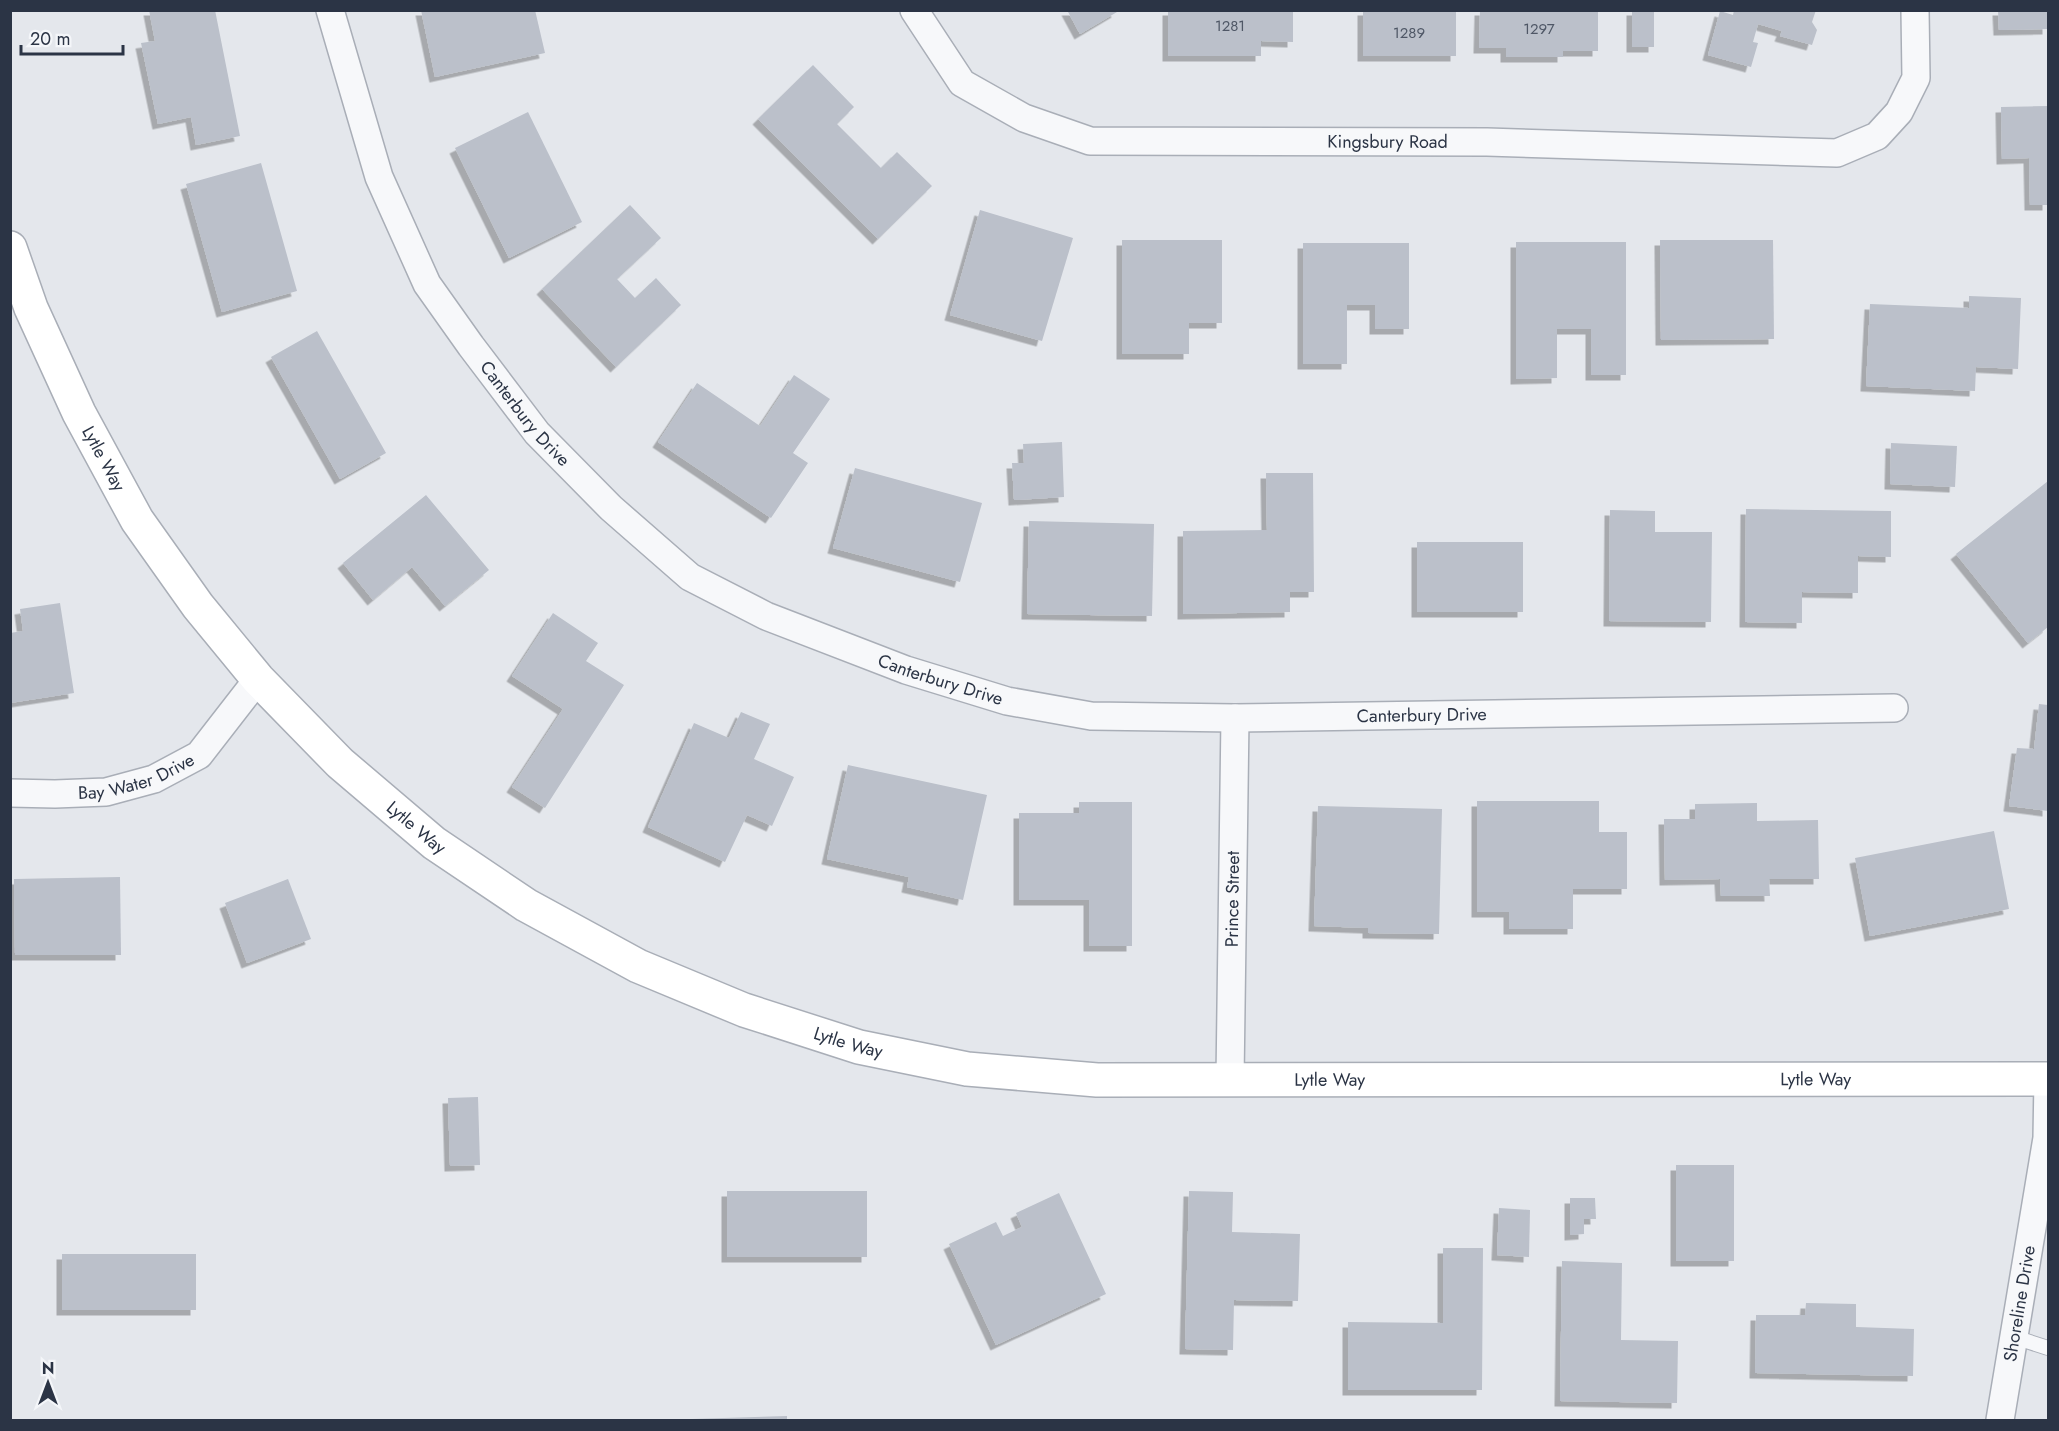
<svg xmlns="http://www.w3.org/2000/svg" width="2059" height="1431" viewBox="0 0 2059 1431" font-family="Jost,sans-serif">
  <defs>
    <filter id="shadow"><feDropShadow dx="-5.5" dy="5.5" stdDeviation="0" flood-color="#0004"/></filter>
  </defs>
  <rect width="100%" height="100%" fill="#e4e7ec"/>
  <g fill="#bbc0ca" filter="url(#shadow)">
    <polygon points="149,10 215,10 240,136 196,145 191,117 158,124 141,43 155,41"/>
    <polygon points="421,10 535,10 545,53 435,77"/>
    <polygon points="1067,10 1116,10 1117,12 1080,34"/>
    <polygon points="1168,10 1293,10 1293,42 1261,41 1261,56 1168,56"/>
    <rect x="1363" y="10" width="93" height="46"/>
    <polygon points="1480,10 1598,10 1598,51 1563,51 1563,57 1506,57 1506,48 1479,48"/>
    <rect x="1632" y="10" width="22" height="37"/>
    <polygon points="1734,10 1816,10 1812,22 1817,30 1812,45 1780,36 1782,31 1758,24 1753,42 1758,43 1751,67 1708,55 1720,11 1733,15"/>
    <polygon points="1998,10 2048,10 2048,29 1999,30"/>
    <polygon points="813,65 854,107 837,124 881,168 897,152 932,186 878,239 758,119"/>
    <polygon points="2048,106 2048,205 2030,205 2029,158 2002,159 2001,107"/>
    <polygon points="528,112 582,222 509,258 455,148"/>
    <polygon points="261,163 297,291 222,312 186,184"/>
    <polygon points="630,205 661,238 617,279 635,298 656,278 681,305 616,367 542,289"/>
    <polygon points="980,210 1073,238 1042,341 950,315"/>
    <polygon points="1122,240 1222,240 1222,323 1189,323 1189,354 1122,354"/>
    <polygon points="1660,240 1773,240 1774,339 1661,340"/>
    <polygon points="1516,242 1626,242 1626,375 1591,375 1591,329 1557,329 1557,378 1516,379"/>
    <polygon points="1303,243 1409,243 1409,329 1375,329 1375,305 1347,305 1347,364 1303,364"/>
    <polygon points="1969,296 2021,298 2018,369 1976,367 1975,391 1866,386 1870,304 1969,308"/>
    <polygon points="317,331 386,453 340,479 271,357"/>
    <polygon points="794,375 830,399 793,453 808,463 771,518 658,442 697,383 760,426"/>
    <polygon points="1062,442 1064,497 1014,500 1012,463 1024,463 1023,444"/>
    <polygon points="1891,443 1957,446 1955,487 1890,484"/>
    <polygon points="855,468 982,503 960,582 833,548"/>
    <polygon points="1266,473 1313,473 1314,592 1290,592 1290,612 1183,614 1183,531 1267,530"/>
    <polygon points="2048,481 2048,627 2028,643 1956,554"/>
    <polygon points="426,495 489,570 445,606 412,567 373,600 343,563"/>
    <polygon points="1746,509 1891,511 1891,557 1858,556 1858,593 1802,592 1802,623 1745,622"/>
    <polygon points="1610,510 1655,511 1655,532 1712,532 1711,622 1609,621"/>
    <polygon points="1029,521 1154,524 1152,616 1027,614"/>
    <rect x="1417" y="542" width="106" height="70"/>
    <polygon points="60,603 74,693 10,703 10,633 23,631 20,609"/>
    <polygon points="553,613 598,643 586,661 624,685 545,808 512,787 563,709 512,676"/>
    <polygon points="2039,704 2048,705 2048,811 2009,806 2017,748 2034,749"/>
    <polygon points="741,712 770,724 754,759 794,777 772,826 747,815 725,862 648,827 694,723 729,738"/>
    <polygon points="848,765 987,795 963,900 907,887 909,877 827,859"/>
    <polygon points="1477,801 1599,801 1599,832 1627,832 1627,889 1573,889 1573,929 1509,929 1509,912 1477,912"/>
    <polygon points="1079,802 1132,802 1132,946 1089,946 1089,900 1019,900 1019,813 1079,813"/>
    <polygon points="1757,803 1757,821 1818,820 1819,879 1769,879 1770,896 1721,896 1720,879 1665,880 1664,819 1695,819 1695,804"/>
    <polygon points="1318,806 1442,809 1439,934 1368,933 1368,928 1314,926"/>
    <polygon points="1994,831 2009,909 1870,936 1855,858"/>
    <polygon points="120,877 121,955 15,955 14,879"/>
    <polygon points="288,879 311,939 247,963 225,903"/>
    <polygon points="478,1097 480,1165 450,1166 448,1098"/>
    <rect x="1676" y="1165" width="58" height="96"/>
    <rect x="727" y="1191" width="140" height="66"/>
    <polygon points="1189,1191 1233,1192 1232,1232 1300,1234 1298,1301 1234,1300 1233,1350 1185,1349"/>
    <polygon points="1059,1193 1106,1294 996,1345 949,1244 996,1222 1003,1236 1022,1227 1016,1213"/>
    <polygon points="1570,1198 1595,1198 1596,1219 1584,1219 1584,1234 1570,1235"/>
    <polygon points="1499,1208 1530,1210 1529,1257 1497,1255"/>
    <polygon points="1443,1248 1483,1248 1482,1390 1348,1390 1348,1322 1443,1323"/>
    <rect x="62" y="1254" width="134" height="56"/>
    <polygon points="1562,1261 1622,1263 1621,1340 1678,1341 1677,1403 1560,1401"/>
    <polygon points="1806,1303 1856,1304 1856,1327 1914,1329 1913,1376 1755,1373 1756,1315 1805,1315"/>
    <polygon points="787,1416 787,1420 691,1420 691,1419"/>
  </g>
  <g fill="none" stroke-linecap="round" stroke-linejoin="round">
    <defs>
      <polyline id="lane" points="2014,1337 2048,1348"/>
      <g id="street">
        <path id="s1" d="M330,10L379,177L427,284L471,346L537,433L611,508L690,577L766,616L906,670L1007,701L1091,716L1235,718L1894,708"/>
        <path id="s2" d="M914,10L962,83L1024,118L1090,141L1487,142L1837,153L1877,136L1899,112L1916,78L1915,10"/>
        <path id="s3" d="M10,793L55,794L106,792L154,779L199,755L258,679"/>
        <path id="s4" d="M1230,1079L1235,718"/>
        <path id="s5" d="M2000,1420L2047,1138L2048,1079"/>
      </g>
      <g id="secondary">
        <path id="s6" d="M10,248L31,308L79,413L137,520L198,606L258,679L340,763L434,843L526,905L638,966L744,1010L859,1047L967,1069L1097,1080L2048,1079"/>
      </g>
    </defs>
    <use href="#lane" stroke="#a9aeb7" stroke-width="16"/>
    <use href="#street" stroke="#a9aeb7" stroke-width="30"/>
    <use href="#secondary" stroke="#a9aeb7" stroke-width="36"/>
    <use href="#lane" stroke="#f7f8fa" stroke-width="14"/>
    <use href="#street" stroke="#f7f8fa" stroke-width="27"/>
    <use href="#secondary" stroke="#fff" stroke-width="33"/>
  </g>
  <g text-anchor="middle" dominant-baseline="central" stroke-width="5" stroke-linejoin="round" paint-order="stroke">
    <g font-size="15" fill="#4f5766">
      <text x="1230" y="26">1281</text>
      <text x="1539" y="29">1297</text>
      <text x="1409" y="33">1289</text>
    </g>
    <g font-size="18" fill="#2b3445" stroke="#f4f6f9">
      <text stroke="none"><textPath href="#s2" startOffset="526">Kingsbury Road</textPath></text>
      <text stroke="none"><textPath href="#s1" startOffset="454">Canterbury Drive</textPath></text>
      <text stroke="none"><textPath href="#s6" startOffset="231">Lytle Way</textPath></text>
      <text stroke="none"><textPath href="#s1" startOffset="958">Canterbury Drive</textPath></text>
      <text stroke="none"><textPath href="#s1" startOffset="1444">Canterbury Drive</textPath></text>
      <text stroke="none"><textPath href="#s3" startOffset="129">Bay Water Drive</textPath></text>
      <text stroke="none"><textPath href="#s6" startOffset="718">Lytle Way</textPath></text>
      <text stroke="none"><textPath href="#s4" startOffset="180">Prince Street</textPath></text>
      <text stroke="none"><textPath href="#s6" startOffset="1204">Lytle Way</textPath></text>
      <text stroke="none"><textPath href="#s6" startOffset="1689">Lytle Way</textPath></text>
      <text stroke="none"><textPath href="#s6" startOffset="2175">Lytle Way</textPath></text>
      <text stroke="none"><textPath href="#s5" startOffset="118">Shoreline Drive</textPath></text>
    </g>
  </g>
  <rect width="2059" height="1431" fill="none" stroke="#2b3445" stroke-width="24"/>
  <g transform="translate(48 1383)" stroke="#f4f6f9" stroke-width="4.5" paint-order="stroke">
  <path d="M0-4.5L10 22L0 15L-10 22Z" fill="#2b3445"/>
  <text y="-9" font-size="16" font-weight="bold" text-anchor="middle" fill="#2b3445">N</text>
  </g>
  <path d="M21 45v9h102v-9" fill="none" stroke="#2b3445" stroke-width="3"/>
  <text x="30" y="45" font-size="18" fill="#2b3445" stroke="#f4f6f9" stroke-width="4.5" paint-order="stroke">20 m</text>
</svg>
